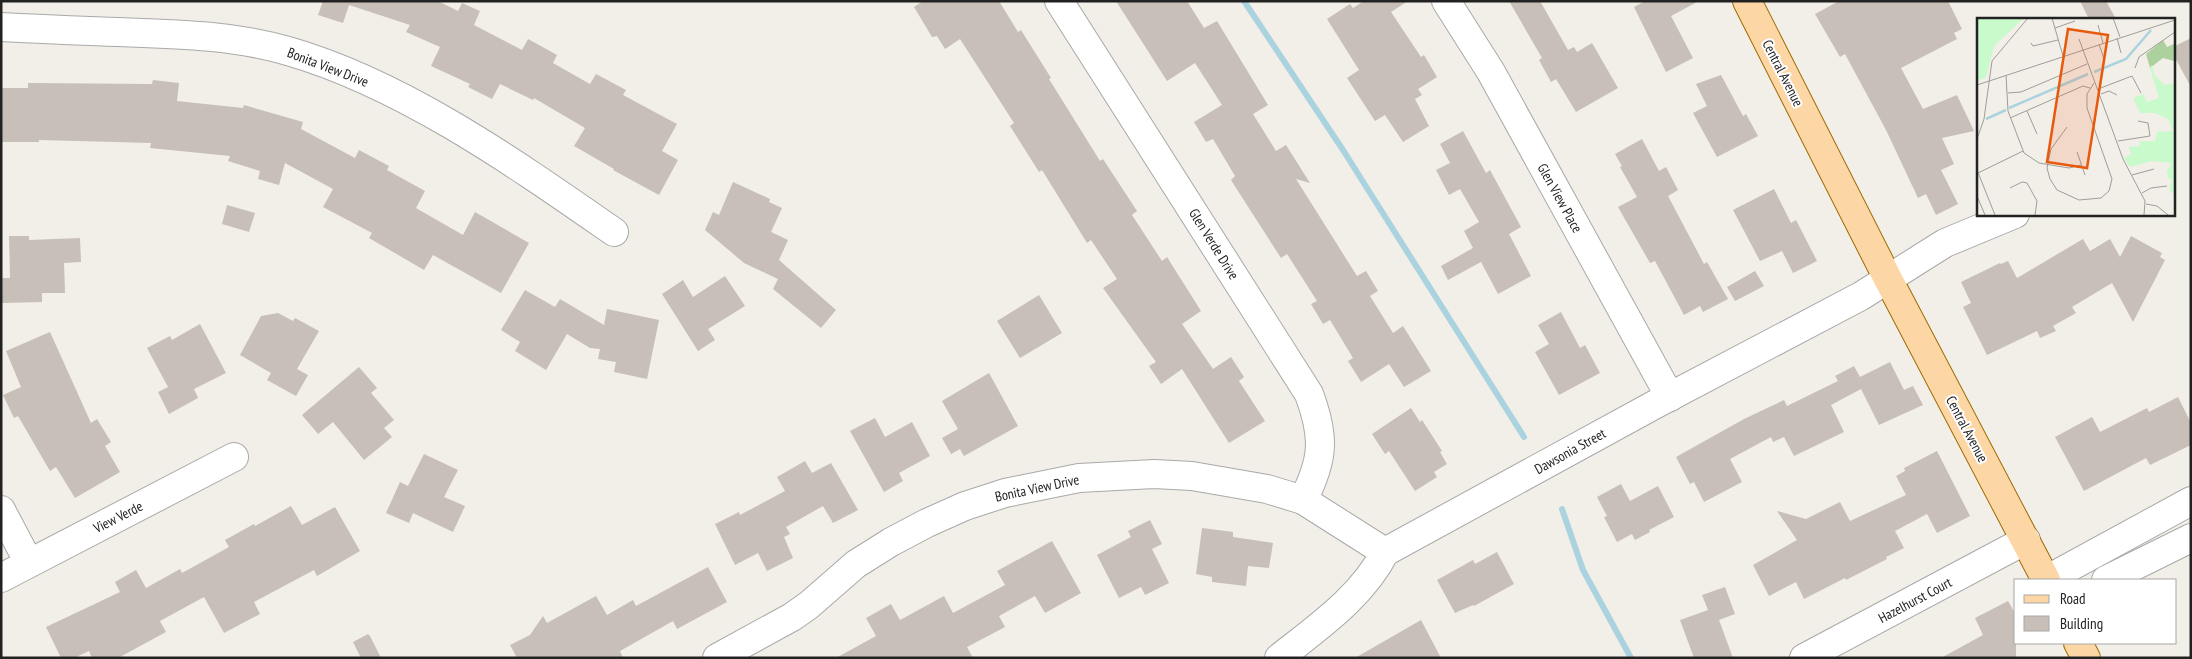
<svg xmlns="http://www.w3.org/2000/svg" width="2192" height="659" viewBox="0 0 2192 659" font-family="'PT Sans Narrow',sans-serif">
  <rect width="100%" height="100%" fill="#f2efe9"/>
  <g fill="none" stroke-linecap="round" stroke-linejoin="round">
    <g stroke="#aad3df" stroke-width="6">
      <polyline points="1244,1 1343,150 1524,437"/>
      <polyline points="1562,509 1583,570 1631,658"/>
    </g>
  </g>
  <g fill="#c7bfb8">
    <polygon points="323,1 438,1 458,11 462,3 480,11 474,25 522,50 528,39 557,55 553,63 590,84 596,74 626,90 623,95 677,124 662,151 678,160 659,195 613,170 614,169 574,146 585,128 534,98 533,100 500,84 492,99 468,87 470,84 431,66 440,47 406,32 410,25 349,5 343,23 318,15"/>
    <polygon points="923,1 999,1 1018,32 1021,30 1051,78 1049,79 1100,161 1103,159 1137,211 1132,215 1162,261 1167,257 1201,311 1182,324 1213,369 1231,357 1244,377 1239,381 1265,421 1229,443 1182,369 1161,384 1149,366 1156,362 1103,288 1117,279 1091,240 1087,243 1042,170 1039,172 1010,126 1014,123 960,39 945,49 937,36 932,37 914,7"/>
    <polygon points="1116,1 1187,1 1204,28 1217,21 1268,105 1253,114 1276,151 1286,145 1310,183 1296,179 1357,276 1366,271 1378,291 1370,296 1393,333 1403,326 1431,371 1404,387 1389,364 1361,382 1348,361 1353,358 1330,320 1323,324 1311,304 1317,301 1287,254 1281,258 1245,202 1231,180 1235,176 1213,139 1206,142 1194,122 1222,105 1195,63 1167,81"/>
    <polygon points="1364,1 1408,1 1391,12 1421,57 1424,55 1437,77 1418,89 1422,95 1415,99 1429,126 1403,142 1385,115 1375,121 1347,78 1359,70 1327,19 1350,4 1353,8"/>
    <polygon points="1509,1 1540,1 1568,50 1574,47 1577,52 1592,43 1618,88 1576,112 1556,79 1551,82 1539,60 1542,58"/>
    <polygon points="1645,1 1699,1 1671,16 1693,58 1666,72 1634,7"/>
    <polygon points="1839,1 1948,1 1962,29 1954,33 1957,39 1901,68 1923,109 1957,95 1974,131 1942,138 1954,164 1941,170 1958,204 1936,215 1926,194 1918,198 1886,130 1845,54 1840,57 1815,14"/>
    <polygon points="2080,1 2106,1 2116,19 2089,19"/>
    <polygon points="2191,38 2191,87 2173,54 2173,47"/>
    <polygon points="1721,75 1743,116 1746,114 1758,136 1717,157 1693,113 1707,106 1696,84"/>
    <polygon points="153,80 179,83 177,101 243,108 244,105 303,122 301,129 355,158 359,150 389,166 387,170 425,191 416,208 463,235 475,212 529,243 501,293 433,255 424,270 369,238 372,233 323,207 333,189 285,163 279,185 258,179 260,171 228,161 230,156 150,148 151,143 39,140 39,142 1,142 1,88 28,88 28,83 152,84"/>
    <polygon points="1463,131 1486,173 1490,170 1521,227 1509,234 1531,276 1498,294 1481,262 1448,280 1441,266 1473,248 1464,231 1479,222 1460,189 1449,195 1436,170 1450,163 1440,144"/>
    <polygon points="1642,139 1659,171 1666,167 1678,190 1668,196 1704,264 1707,262 1728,299 1703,312 1700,306 1684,315 1655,261 1650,263 1618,207 1637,197 1620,167 1622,166 1615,154"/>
    <polygon points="733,182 770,199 769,202 782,208 771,232 788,240 779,260 836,310 821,328 773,289 778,279 744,263 705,230 713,212 719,215"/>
    <polygon points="1774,189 1791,223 1796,220 1817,261 1793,273 1782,251 1760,261 1733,210"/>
    <polygon points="227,205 255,213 249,232 222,224"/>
    <polygon points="9,236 29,236 29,240 80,238 81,262 64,263 65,293 42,293 42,302 1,303 1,278 10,278"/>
    <polygon points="2131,236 2162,253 2160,257 2165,260 2133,322 2112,283 2072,307 2076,313 2053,326 2056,331 2040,338 2037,331 1987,355 1963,307 1971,303 1961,282 2000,263 2001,264 2008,261 2017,278 2083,239 2090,251 2110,239 2120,257"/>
    <polygon points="1755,271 1764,286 1735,301 1727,287"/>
    <polygon points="725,276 745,306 708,329 715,340 698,351 662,294 683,280 693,297"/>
    <polygon points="525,290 555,307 560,299 604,325 607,309 659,320 647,379 614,372 616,362 598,359 600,349 590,348 567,334 546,370 515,351 520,342 501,330"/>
    <polygon points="1039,295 1062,333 1020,358 997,321"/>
    <polygon points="1561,312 1580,348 1585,345 1600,373 1559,395 1535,352 1549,344 1538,325"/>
    <polygon points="278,313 293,321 295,318 319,331 297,369 308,375 296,396 267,380 271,373 240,355 261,316"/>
    <polygon points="200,324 226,373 194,389 198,398 169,414 158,392 168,387 147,348 170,336 172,340"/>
    <polygon points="50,332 91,423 97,419 111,442 105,446 120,472 75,498 56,467 50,471 18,416 14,418 3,395 21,387 6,351"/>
    <polygon points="1890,362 1904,390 1913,386 1923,405 1879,425 1861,389 1831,405 1844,432 1794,456 1784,437 1773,442 1771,437 1730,459 1742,482 1704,502 1694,482 1690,484 1676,457 1744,419 1784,400 1787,406 1838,381 1835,376 1854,366 1860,377"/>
    <polygon points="359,367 377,388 371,393 394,420 384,428 392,437 364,460 333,422 318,434 302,415"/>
    <polygon points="989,373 1018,426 964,456 960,449 951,454 942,438 958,429 942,401"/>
    <polygon points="2178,397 2191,423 2191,445 2150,465 2146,458 2084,491 2055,437 2092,417 2100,432 2147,408 2149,412"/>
    <polygon points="1411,408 1420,422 1422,420 1442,451 1440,452 1447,464 1434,472 1437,477 1415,491 1389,451 1385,454 1372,434"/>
    <polygon points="875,418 885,437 912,422 930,456 899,473 903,481 884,492 850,431"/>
    <polygon points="1937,451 1970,516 1937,533 1927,514 1895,531 1904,548 1886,557 1887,559 1846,580 1845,578 1804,599 1796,582 1769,596 1753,565 1797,540 1777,511 1806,519 1840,502 1850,521 1906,495 1896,476 1905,471 1904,468"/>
    <polygon points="424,454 458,470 444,497 465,506 453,532 413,513 409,523 386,513 400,482 408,486"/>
    <polygon points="805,461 812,473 831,463 858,510 833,523 823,506 786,527 790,534 784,537 793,558 767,571 758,553 735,565 715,524 739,512 740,515 785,491 777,477"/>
    <polygon points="1621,484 1630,501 1658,486 1674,517 1649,530 1650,532 1635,540 1632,534 1617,542 1604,517 1607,516 1597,497"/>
    <polygon points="291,506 302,525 335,507 360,551 317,576 314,570 254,602 260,614 224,633 204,597 160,621 166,632 118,658 92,658 89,651 74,658 61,658 46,627 120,592 115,582 136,570 146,588 180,569 182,573 229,547 225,540 254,524 255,526"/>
    <polygon points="1150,520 1162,544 1152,549 1169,583 1145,595 1141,587 1119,598 1097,555 1131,537 1128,531"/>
    <polygon points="1202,528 1233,532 1233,537 1273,543 1269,568 1248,566 1246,586 1212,582 1212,577 1196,574"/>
    <polygon points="1052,541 1081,593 1045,613 1035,596 999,616 1005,627 967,647 973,658 836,658 876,636 866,618 891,604 900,620 944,596 953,613 1005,585 997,571"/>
    <polygon points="1497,552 1514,584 1474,606 1473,605 1455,613 1437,580 1473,560 1475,564"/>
    <polygon points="708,567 727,602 677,629 673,621 620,651 623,658 517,658 510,645 530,635 543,616 547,623 596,596 607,615 633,600 636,606"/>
    <polygon points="1725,587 1735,614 1719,620 1733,658 1694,658 1680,620 1708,610 1702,595"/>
    <polygon points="2008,601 2016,615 2016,658 1941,658 1983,635 1975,618"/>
    <polygon points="1421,620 1441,658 1355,658"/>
    <polygon points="368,634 370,636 381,658 361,658 353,642"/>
  </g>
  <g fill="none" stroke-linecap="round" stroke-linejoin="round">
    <defs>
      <g id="minor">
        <path d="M1059,1L1309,394C1325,437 1324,459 1303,500"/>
        <polyline points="1446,1 1491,72 1670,397"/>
        <path d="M1,27C40,29 79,31 119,32C175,34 233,35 288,51C403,84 516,164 614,232"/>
        <polyline points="1,510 29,563"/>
        <polyline points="1,578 234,457"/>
        <polyline points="2046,580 2191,501"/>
        <polyline points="2106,580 2191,538"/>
        <polyline points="717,658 792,617 809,605 856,564 891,542 927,523 965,506 1005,493 1079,478 1154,474 1192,476 1267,489 1303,500 1385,552"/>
        <path d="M1279,658C1318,627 1362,597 1385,552L1654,405L1861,296L1945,243L2015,214"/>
        <polyline points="1804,658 2026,540"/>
      </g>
      <g id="major">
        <polyline points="1747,1 1888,279 2046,580"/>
        <polyline points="2078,643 2086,658"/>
      </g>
    </defs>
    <use href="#minor" stroke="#a9a9a9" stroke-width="30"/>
    <use href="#major" stroke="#a06b00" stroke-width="30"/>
    <use href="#minor" stroke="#fff" stroke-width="28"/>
    <use href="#major" stroke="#fcd6a4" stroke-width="28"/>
  </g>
  <g text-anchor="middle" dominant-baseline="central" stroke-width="4" stroke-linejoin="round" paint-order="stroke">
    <g font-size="14" fill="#222" stroke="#fff">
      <text transform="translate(328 67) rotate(21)">Bonita View Drive</text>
      <text transform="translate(1783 73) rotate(63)">Central Avenue</text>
      <text transform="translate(1560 198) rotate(61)">Glen View Place</text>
      <text transform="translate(1214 244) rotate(58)">Glen Verde Drive</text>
      <text transform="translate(1967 429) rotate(62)">Central Avenue</text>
      <text transform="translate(1570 451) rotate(-29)">Dawsonia Street</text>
      <text transform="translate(1037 488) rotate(-12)">Bonita View Drive</text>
      <text transform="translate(118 517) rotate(-27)">View Verde</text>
      <text transform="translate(1915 600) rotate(-28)">Hazelhurst Court</text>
    </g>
  </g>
  <g transform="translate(1977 18)">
    <rect width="198" height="198" fill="#f2efe9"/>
    <path d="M186,22L190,29L197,26V43L186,40L173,50L169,36Z" fill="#add19e"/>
    <path d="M0,0H47L17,28L9,59L0,63ZM175,47L178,58L188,67L197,65V176L192,172L195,162L191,160L190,153L194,145L174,143L153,149L147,140L154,136L152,129L162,128L163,123H178L180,114L196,113L191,101L178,95H163L156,80L166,76L170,84L182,80L173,50Z" fill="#c8facc"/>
    <path fill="none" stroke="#aad3df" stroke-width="2.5" d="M117,54L149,41L174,12M32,90L111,56M9,101L29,92"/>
    <path fill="none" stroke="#9f9d99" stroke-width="1" d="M75,0L86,38M136,0L143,19M121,7L126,25M78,10L98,3M140,20L144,35M102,21L146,141L168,183L167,197M54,25L56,28L81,22M122,26L127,41M158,50L162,39L198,14M29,57L31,93L47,135L62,145L92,150L104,147M0,67L198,2M121,71L155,58L164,75M31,75L44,74L110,46M124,76L132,73L140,77M50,93L60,116M33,100L106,68L113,70M90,109L74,131L70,150L73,161L80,172L102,182L124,180L132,173L135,161L110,90V76L117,65M0,121L7,101L15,43L51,0M141,123L173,118L171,105L161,103M100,134L108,157M0,152L18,197M1,155L46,133M155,157L177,151M33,170L45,164L50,165L60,183L58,197M165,175L174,170L190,168M0,178L8,197M169,186L180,188L191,197"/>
    <path fill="#e8590c" fill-opacity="0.15" stroke="#e8590c" stroke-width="2.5" d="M91,11L131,17L110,150L70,144Z"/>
    <rect width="198" height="198" fill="none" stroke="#222" stroke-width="2.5"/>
  </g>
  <rect width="2192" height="659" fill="none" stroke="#222222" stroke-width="5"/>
  <rect x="2014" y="579" width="162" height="65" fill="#ffffff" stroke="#a7a7a7"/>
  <rect x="2024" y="595" width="25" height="8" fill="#fcd6a4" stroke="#a7a7a7"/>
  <text x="2060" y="604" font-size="15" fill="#222222">Road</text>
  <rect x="2024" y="616" width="25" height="15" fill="#c7bfb8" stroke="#a7a7a7"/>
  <text x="2060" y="629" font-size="15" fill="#222222">Building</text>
</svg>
